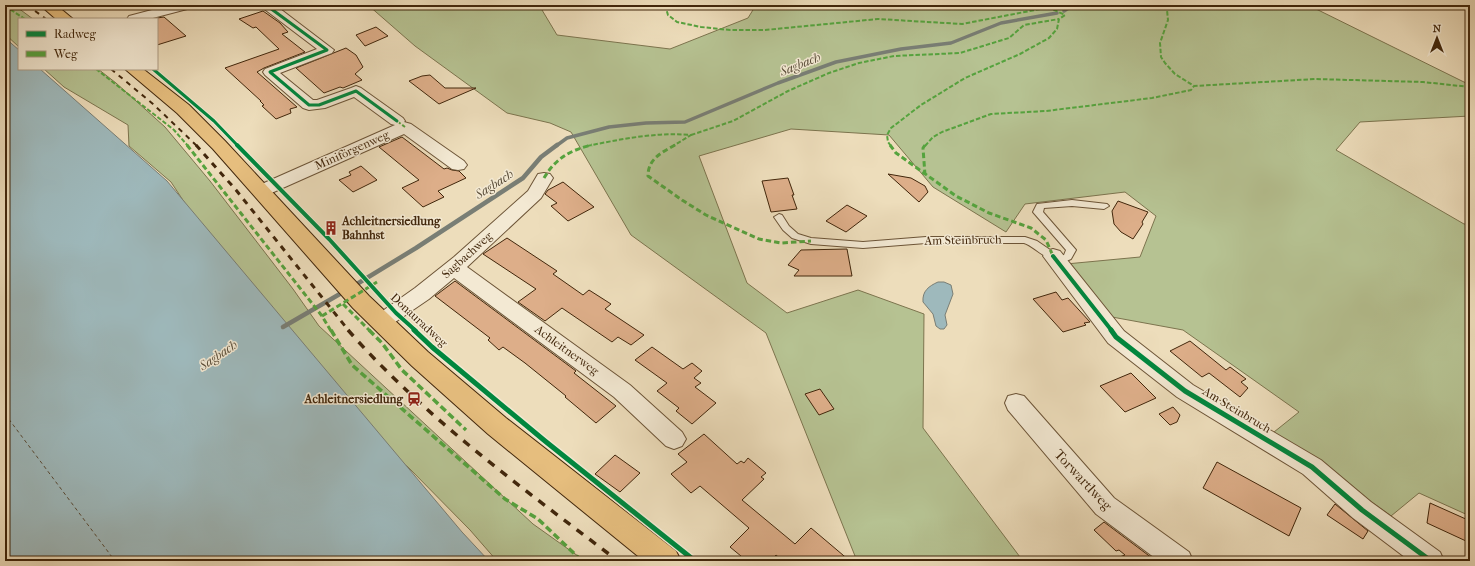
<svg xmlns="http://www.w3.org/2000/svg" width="1475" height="566" viewBox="0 0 1475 566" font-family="'IM FELL French Canon',serif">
  <rect width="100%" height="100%" fill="#edddbb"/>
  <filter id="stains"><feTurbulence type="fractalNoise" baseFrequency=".005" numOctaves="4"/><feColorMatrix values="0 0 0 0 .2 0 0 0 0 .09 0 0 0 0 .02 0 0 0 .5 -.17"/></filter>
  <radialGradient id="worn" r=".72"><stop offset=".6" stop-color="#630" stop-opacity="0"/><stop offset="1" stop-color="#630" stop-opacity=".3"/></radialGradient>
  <g fill="#b6c292" stroke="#7c744e">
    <polygon points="5,5 14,5 33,19 19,19 19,47 5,34"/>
    <polygon points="368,5 539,5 557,35 670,49 748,18 756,5 1308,5 1470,85 1470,116 1360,122 1336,150 1464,224 1470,224 1470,516 1419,493 1391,516 1274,432 1299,412 1183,330 1112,317 1066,264 1140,257 1156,216 1125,192 1025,204 1006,232 933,187 889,135 791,129 699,156 747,283 787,313 858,290 924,314 923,428 1023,561 857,561 766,333 631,235 571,132 550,123 507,113 415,46"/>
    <polygon points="44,69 98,69 116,83 165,127 210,181 293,289 319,326 533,524 585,561 497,561 470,530 407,466 329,430 227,267 171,182 129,146 128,125 64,87"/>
  </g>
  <g fill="#9eb9bc" stroke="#797e75">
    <polygon points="5,38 19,50 19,69 40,69 167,181 462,532 489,561 5,561"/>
    <path d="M938,282H944L951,285L953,294L945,315L947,325L944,329H940L936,326L933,314L923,302C922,291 929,286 938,282Z"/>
  </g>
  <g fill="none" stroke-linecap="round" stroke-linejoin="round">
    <g stroke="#797e75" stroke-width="3.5">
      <polyline points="1064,11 1073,5"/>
      <polyline points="556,146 567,138 609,127 646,123 685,122 778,83 836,62 901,49 951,43 1001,23 1057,13"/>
    </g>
    <g stroke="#797e75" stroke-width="4.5">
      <polyline points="352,287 416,248 523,178 541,157 557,145"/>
      <polyline points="283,327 345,291"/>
    </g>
    <polyline stroke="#584b37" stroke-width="1" stroke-dasharray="3.5 3" stroke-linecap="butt" points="5,414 115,561"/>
  </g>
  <g fill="#ddae89" stroke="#41260b">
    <polygon points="263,11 280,23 288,32 282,34 305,52 264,68 257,72 297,107 290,109 291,113 276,119 262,106 264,105 260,101 261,101 225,68 279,49 256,27 253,28 239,19"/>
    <polygon points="164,17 186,36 157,45 157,18"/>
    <polygon points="376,27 388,36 365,46 356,35"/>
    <polygon points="346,48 356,55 363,67 355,74 362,80 343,88 340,87 324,93 296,68"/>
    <polygon points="430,75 445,88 476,88 439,104 409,81 422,76"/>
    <polygon points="402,137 444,169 447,168 452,170 459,171 466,178 438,191 444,197 423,207 402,188 419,180 379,147"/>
    <polygon points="361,166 377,180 353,192 339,180 351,175 349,172"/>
    <polygon points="888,174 911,178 925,186 928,192 919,202"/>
    <polygon points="788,178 794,195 792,195 797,209 771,212 762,181"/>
    <polygon points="563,182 594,207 568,221 551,206 557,203 545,194 548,190"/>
    <polygon points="1118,201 1148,212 1142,222 1143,224 1133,239 1121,232 1114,224 1112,211"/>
    <polygon points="847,205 867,216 846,232 826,221"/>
    <polygon points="507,238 557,271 553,274 583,295 589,290 611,304 605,309 644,335 631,345 618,337 612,342 562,308 545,321 518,302 536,289 483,254"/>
    <polygon points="847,249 852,276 794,276 799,270 788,265 801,250"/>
    <polygon points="455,281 576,371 574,373 616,406 596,423 565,397 566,396 525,363 503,347 499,350 488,340 490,338 435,296"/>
    <polygon points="1056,292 1062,300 1068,298 1090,322 1084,323 1086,325 1063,332 1033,299"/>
    <polygon points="1190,341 1226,370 1230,367 1246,379 1241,382 1248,388 1240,397 1209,373 1202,377 1170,351"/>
    <polygon points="652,347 683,369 692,363 702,371 694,378 701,383 695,387 716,403 692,424 676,411 679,408 657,391 667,383 635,360"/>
    <polygon points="1131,373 1156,398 1125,412 1100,386"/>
    <polygon points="820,389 834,409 819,415 805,394"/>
    <polygon points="1173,407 1180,415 1177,422 1170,425 1159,414"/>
    <polygon points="704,434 737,464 741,461 744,463 748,458 766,473 761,477 764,479 742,500 795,544 811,528 850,561 783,561 776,555 770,561 747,561 730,547 749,528 700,486 691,493 671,474 687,462 678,454"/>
    <polygon points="615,455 640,473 620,492 595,474"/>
    <polygon points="1217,462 1301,508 1289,536 1203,488"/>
    <polygon points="1430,503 1468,520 1466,541 1427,523"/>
    <polygon points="1335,504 1368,531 1363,539 1327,515"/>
    <polygon points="1104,522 1156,561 1114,561 1114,559 1125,555 1119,550 1116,551 1094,530"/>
  </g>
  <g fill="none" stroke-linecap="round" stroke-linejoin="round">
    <defs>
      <path id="lane" d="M1072,200L1107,204L1109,206L1104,209L1072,206L1044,208L1043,212L1076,250L1071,259L1057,265L1052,262L1056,258C1046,261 1034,246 1024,243H926L863,248L811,244L792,238L783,230L774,217L779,214L782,215L789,226L798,234L811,238L863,242L926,237H1025L1037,241L1056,254L1058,256L1056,258L1064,255L1066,250L1033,212L1037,204Z"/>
      <g id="street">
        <polygon points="171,5 193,5 191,8 149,19 127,19 129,16"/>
        <polygon points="259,5 275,5 334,50 332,53 280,73 313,100 317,100 351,88 356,86 361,88 403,118 405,121 404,122 411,124 464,161 467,165 464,169 458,170 452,169 404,134 267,195 261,197 255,195 252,191 255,187 395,125 391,124 354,97 325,108 309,110 303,108 265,75 263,72 265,69 317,49"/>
        <polygon points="544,173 550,174 553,178 541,198 467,267 630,385 682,432 686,439 682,446 674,449 666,446 614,397 454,278 429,299 388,327 381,330 374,327 371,322 374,317 415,288 454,257 528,191 538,174"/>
        <polygon points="1053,249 1060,251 1124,331 1193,385 1321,460 1371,502 1440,552 1444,561 1410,561 1353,518 1303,474 1177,397 1108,343 1043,256 1046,251"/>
        <polygon points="1016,394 1024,396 1114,498 1189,552 1193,561 1159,561 1096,514 1008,410 1005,403 1008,396"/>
      </g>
      <g id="primary">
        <polygon points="40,5 56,5 73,19 56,19"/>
        <polygon points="125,69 143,69 189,105 225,141 369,296 428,352 506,418 676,551 681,561 644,561 488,434 412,366 353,308 213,149 177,113"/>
      </g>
    </defs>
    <use href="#lane" stroke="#6c5437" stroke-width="2"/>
    <use href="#street" stroke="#6c5437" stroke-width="2"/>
    <use href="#primary" stroke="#41260b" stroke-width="2"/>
    <use href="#lane" fill="#f3e9d3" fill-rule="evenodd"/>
    <use href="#street" fill="#f3e9d3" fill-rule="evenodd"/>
    <use href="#primary" fill="#e6be7e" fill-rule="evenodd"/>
    <g stroke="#41260b" stroke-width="2" stroke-dasharray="5 5" stroke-linecap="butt">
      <polyline points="27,5 46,19"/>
      <polyline points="111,69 153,104 197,146"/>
    </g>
    <polyline stroke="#41260b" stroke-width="3" stroke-dasharray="6 6" stroke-linecap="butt" points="196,145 236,190 349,331"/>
    <path stroke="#41260b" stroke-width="3.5" stroke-dasharray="8 8" stroke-linecap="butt" d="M348,330C427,420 524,489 618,561"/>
    <g stroke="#55a33e" stroke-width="2" stroke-dasharray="4.5 2" stroke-linecap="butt">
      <polyline points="665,5 668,15 677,22 701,27 730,30 765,30 878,19 962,24 1061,5"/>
      <polyline points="1165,5 1167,10 1168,20 1160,43 1161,57 1165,63 1175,74 1194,86 1315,79 1423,82 1470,87"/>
      <polyline points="5,6 25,19"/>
      <polyline points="96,69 174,130 188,146"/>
      <polyline points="397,121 405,127"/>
      <polyline points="691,135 733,121 788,91 829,73 859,63 894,56 960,53 1009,38 1024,25 1059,19"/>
      <path d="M587,146C622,139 656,132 691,135L673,146"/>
      <polyline points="891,146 888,142 887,135 891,128 921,105 965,78 1020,54 1049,38 1057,29 1059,19 1065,15 1050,8"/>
      <polyline points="925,146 933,137 942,132 991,114 1046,111 1152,98 1191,90 1194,86"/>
    </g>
    <g stroke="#55a33e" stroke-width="3" stroke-dasharray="5.5 3" stroke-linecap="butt">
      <polyline points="187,145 322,316 331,331"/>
      <path d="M675,145C661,153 648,159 648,176L682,200L706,215L759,239L781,243L811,241"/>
      <polyline points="890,145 896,153 956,196 989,213 1031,228 1046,240 1053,256"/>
      <polyline points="925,175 923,148 925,145"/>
      <path d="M544,178C555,159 570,150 592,145"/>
      <polyline points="343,304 370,331"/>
      <polyline points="322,316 377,282"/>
    </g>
    <g stroke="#55a33e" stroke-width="3.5" stroke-dasharray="7 3.5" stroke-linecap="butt">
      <polyline points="331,330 352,365 505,499 538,519 582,561"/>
      <polyline points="369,330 382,343 402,370 466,430"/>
    </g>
    <defs>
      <g id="cycleway-far2">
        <polyline points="266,5 327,50 270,72 309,105 319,105 356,91 397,121"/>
        <polyline points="153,69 214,121 238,146"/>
      </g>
      <g id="cycleway-far1">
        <polyline points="237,145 329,239 396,313 416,331"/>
        <polyline points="1053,256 1112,331"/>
      </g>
      <g id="cycleway">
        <polyline points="414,330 432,347 545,441 695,561"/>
        <polyline points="1111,330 1116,337 1185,391 1312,467 1362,510 1431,561"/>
      </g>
    </defs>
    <use href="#cycleway-far2" stroke="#f3e9d3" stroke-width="5"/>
    <use href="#cycleway-far1" stroke="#f3e9d3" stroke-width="6"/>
    <use href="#cycleway" stroke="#f3e9d3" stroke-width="8"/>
    <use href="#cycleway-far2" stroke="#00873e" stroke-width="3"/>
    <use href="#cycleway-far1" stroke="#00873e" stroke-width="4"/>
    <use href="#cycleway" stroke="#00873e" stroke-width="5"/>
  </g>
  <defs>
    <symbol id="building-bare" viewBox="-9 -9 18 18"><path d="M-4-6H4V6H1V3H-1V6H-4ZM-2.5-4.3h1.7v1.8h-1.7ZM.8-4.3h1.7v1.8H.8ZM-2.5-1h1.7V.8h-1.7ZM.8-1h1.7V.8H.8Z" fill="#8f2418" stroke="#f3e9d3" stroke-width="2.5" paint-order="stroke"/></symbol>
    <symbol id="station-bare" viewBox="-9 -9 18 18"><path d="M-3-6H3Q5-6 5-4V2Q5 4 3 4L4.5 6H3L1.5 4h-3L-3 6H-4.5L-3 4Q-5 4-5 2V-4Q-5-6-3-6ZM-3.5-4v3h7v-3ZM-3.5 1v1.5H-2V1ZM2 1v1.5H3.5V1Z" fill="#8f2418" stroke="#f3e9d3" stroke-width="2.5" paint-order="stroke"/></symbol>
  </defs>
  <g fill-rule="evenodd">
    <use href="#building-bare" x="321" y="218" width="20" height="20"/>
    <use href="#station-bare" x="404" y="389" width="20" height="20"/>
  </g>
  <g text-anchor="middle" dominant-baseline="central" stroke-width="3" stroke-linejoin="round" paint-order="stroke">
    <g font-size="12" fill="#41260b" stroke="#f3e9d3">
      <text transform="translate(352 150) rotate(-24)">Miniförgenweg</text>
      <text transform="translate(963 240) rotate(-1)">Am Steinbruch</text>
      <text transform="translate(467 255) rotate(-42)">Sagbachweg</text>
      <text transform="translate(419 320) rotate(43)">Donauradweg</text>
      <text transform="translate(567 350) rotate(36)">Achleitnerweg</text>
      <text transform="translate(1237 410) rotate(31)">Am Steinbruch</text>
    </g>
    <g font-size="12" font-weight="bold" fill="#41260b" stroke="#f3e9d3" text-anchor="start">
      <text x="342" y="221">Achleitnersiedlung<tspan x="342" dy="14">Bahnhst</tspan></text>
      <text x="403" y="399" text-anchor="end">Achleitnersiedlung</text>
    </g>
    <g font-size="13" font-style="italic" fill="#584b37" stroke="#f3e9d3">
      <text transform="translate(800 64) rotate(-22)">Sagbach</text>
      <text transform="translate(494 184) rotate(-33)">Sagbach</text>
      <text transform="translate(218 355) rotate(-34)">Sagbach</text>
    </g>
    <g font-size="14" fill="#41260b" stroke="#f3e9d3">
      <text transform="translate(1083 480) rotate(47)">Torwartlweg</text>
    </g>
  </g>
  <rect width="1475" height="566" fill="none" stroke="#edddbb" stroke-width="20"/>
  <rect x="6" y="6" width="1463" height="554" fill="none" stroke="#41260b" stroke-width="2"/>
  <rect x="10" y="10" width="1455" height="546" fill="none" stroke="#41260b"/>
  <rect x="18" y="18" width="140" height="52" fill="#f3e9d3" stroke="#ac9b83"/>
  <rect x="26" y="31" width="20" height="6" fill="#00873e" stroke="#ac9b83"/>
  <text x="54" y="38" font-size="12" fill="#41260b">Radweg</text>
  <rect x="26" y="51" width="20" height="6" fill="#55a33e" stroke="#ac9b83"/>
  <text x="54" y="58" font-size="12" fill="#41260b">Weg</text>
  <g transform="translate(1437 38)" stroke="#f3e9d3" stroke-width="3" paint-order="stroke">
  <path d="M0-3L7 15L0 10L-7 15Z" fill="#41260b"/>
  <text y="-6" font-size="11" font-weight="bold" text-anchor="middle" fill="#41260b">N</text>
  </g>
  <rect width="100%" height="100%" filter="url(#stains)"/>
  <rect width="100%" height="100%" fill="url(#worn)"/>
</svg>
